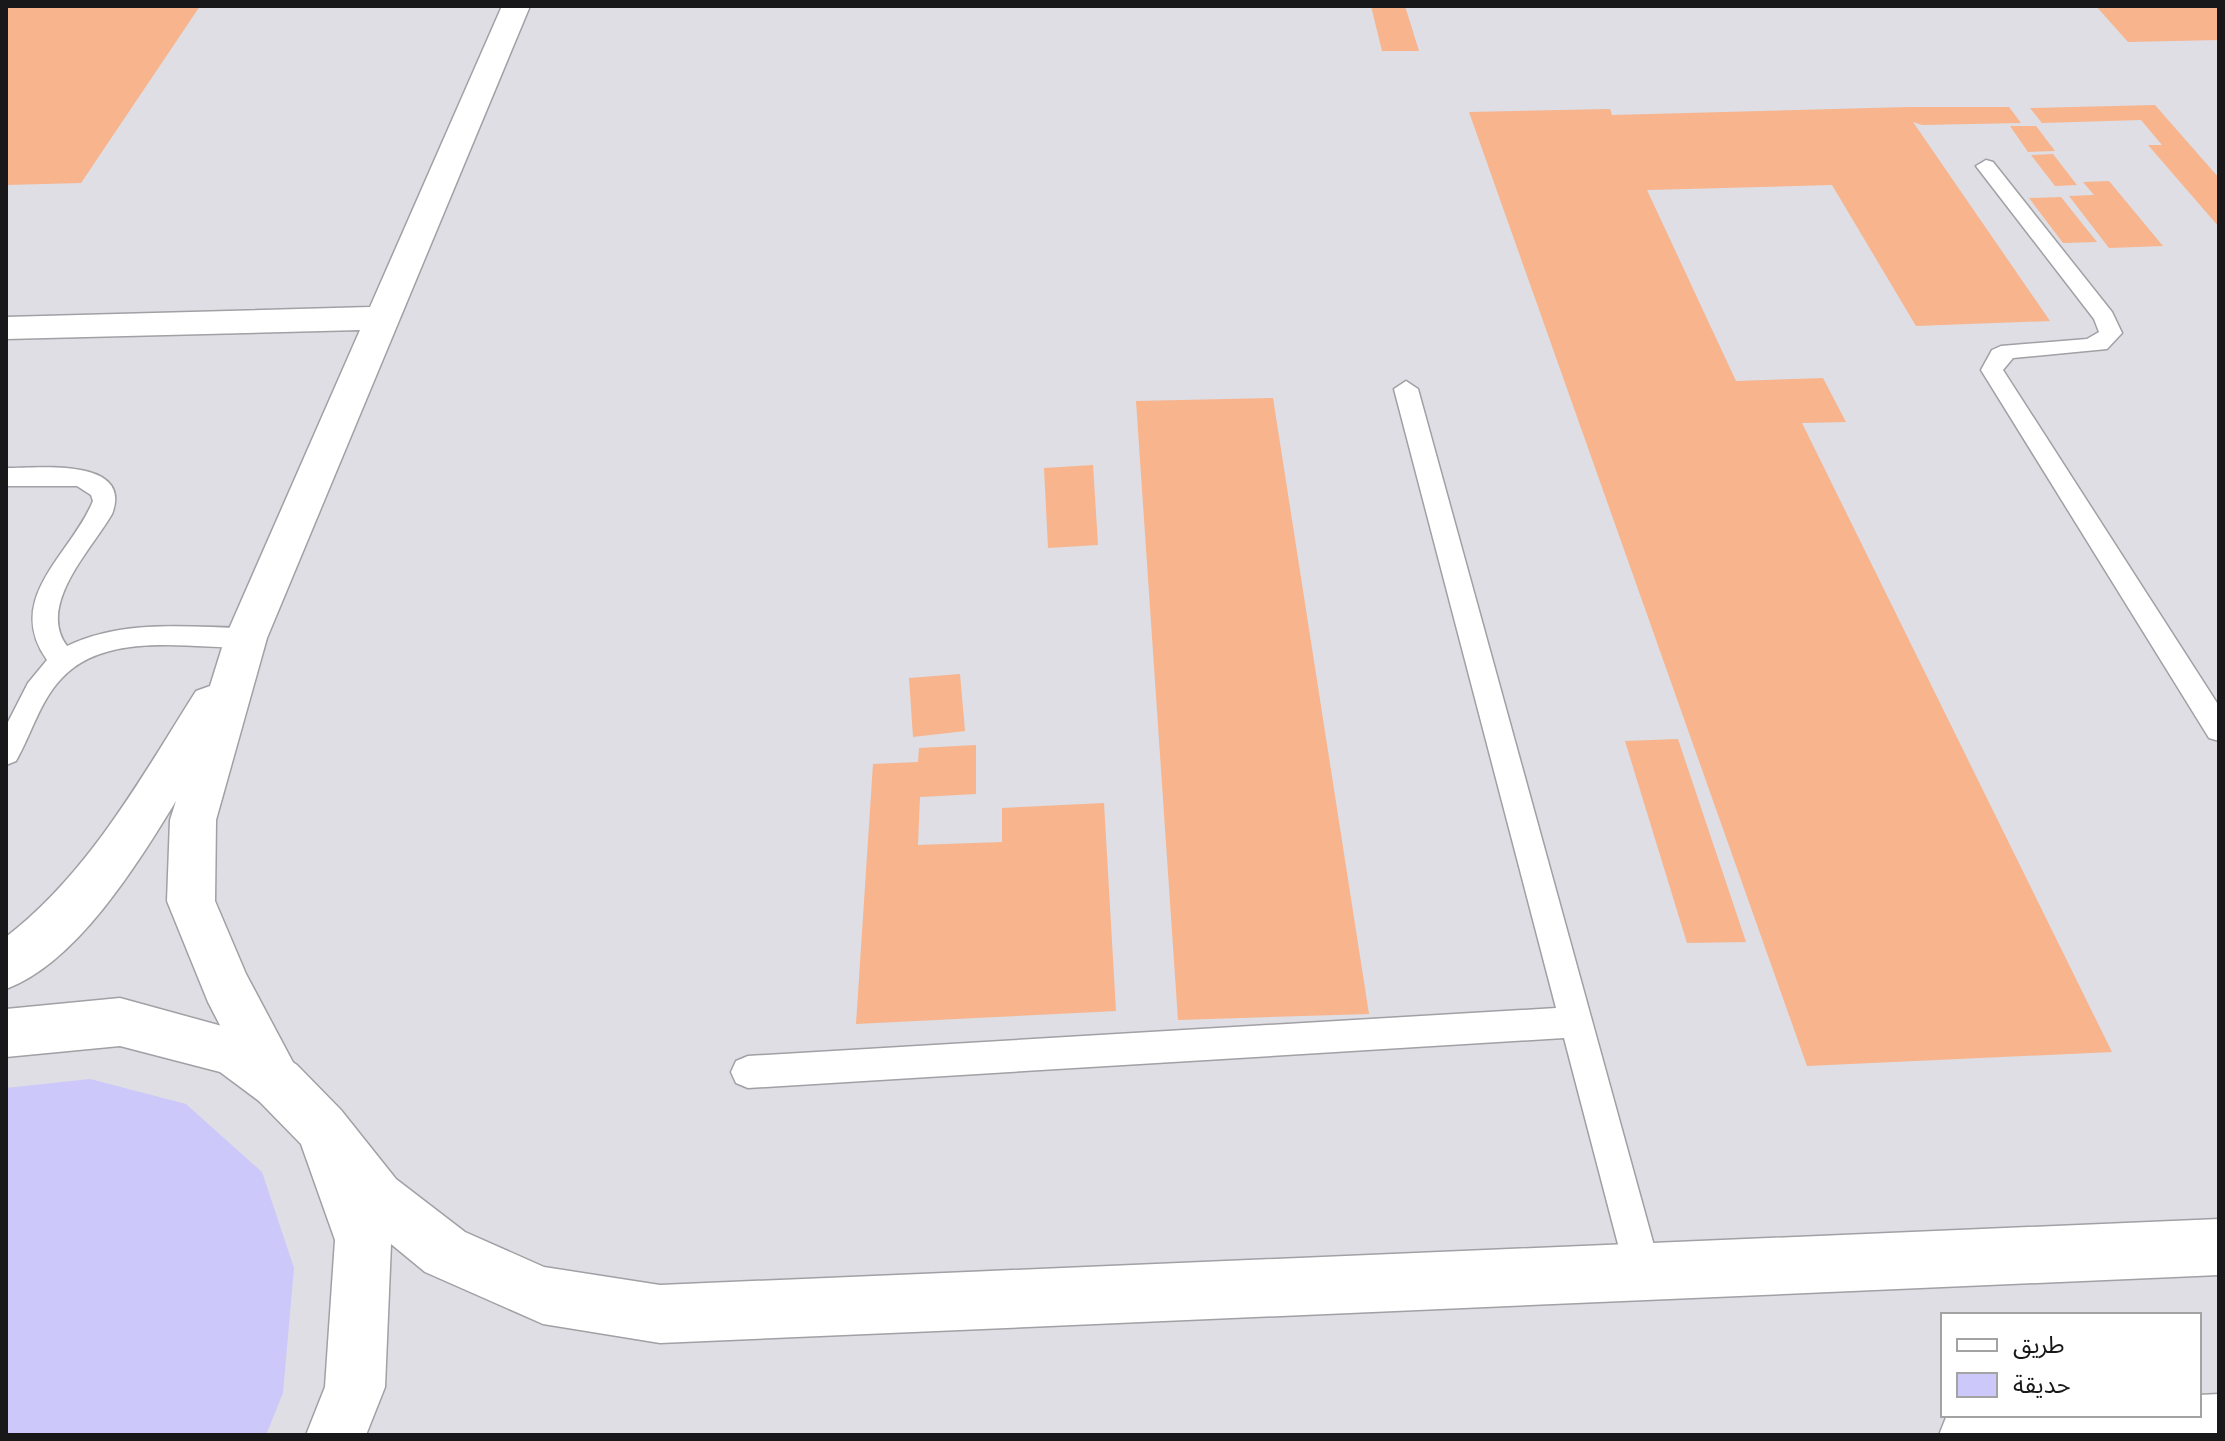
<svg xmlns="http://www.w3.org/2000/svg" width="2225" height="1441" viewBox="0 0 2225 1441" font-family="'Source Sans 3','Noto Sans Arabic',sans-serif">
  <rect width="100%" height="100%" fill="#dedee4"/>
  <polygon fill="#ccc8f9" points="90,1079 186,1104 262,1172 294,1268 283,1393 266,1435 6,1435 6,1088"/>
  <g fill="#f7b48d">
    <polygon points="6,6 200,6 81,183 6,185"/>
    <polygon points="1371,6 1405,6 1419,51 1382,51"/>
    <polygon points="2096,6 2219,6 2219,40 2128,42"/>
    <polygon points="2155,105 2219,178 2219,227 2148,145 2162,145 2141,120 2042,123 2030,108"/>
    <polygon points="1909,107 2009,107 2021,123 1922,125 1913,122 2050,321 1916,326 1832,185 1647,190 1736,381 1823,378 1846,422 1802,423 2112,1052 1807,1066 1469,112 1610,109 1612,115"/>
    <polygon points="2010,126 2036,126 2055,151 2028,152"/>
    <polygon points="2053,154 2077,185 2055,186 2031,155"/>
    <polygon points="2109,181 2148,228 2163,246 2109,248 2069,196 2094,195 2083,182"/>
    <polygon points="2061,197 2097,242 2063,243 2029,198"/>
    <polygon points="1273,398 1369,1014 1178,1020 1136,401"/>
    <polygon points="1093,465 1098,545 1048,548 1044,468"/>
    <polygon points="960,674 965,731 913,737 909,678"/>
    <polygon points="1678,739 1746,942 1687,943 1625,741"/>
    <polygon points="976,745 976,794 920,797 918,845 1002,842 1002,808 1104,803 1116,1011 856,1024 873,764 918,762 919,748"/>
  </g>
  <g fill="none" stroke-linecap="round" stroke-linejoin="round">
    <defs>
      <g id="service">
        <polygon points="1986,160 1993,162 2112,312 2122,333 2107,349 2013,358 2003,370 2219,706 2219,741 2209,738 1981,370 1992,350 2001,346 2087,339 2099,332 2094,319 1976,166"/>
        <polygon points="1406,381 1418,389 1661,1271 1656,1284 1643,1289 1630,1284 1625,1271 1564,1038 748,1088 736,1083 731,1072 736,1061 748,1056 1556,1008 1394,389"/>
        <path d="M6,468C37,468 134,457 112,514C92,549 36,605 67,646C123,619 186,627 246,628L255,631L259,638L255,645L246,648C188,648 105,631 61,679C40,701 31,735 16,761L6,765V726L28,683L47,660C3,598 71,555 93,501L91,495L77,486H6Z"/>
      </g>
      <path id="minor" d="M502,6H530L267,638L216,820L215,901L246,974L304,1083L297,1101L278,1108L259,1101L208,1002L167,901L170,820L176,801C138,863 77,963 6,989V937C89,873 141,778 196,691L210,686L225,638L360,330L6,339V317L370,307Z"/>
      <g id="tertiary">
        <polygon points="120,998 251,1034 297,1065 341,1110 396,1179 465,1232 544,1267 660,1285 2219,1219 2219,1275 660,1343 543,1324 425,1272 391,1244 385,1387 366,1435 306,1435 325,1387 335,1240 301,1144 259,1101 220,1072 120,1046 6,1057 6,1009"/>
        <polygon points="2219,1394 2219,1435 1939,1435 1947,1415 2199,1415 2199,1395"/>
      </g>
    </defs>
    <use href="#service" stroke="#a0a0a5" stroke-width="3"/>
    <use href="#minor" stroke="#a0a0a5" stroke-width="3"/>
    <use href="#tertiary" stroke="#a0a0a5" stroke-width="3"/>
    <use href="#service" fill="#fff" fill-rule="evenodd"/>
    <use href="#minor" fill="#fff" fill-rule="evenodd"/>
    <use href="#tertiary" fill="#fff" fill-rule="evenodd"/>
  </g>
  <rect width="2225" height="1441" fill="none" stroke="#18181a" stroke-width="16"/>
  <rect x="1941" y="1313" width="260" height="104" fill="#ffffff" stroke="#a3a3a3" stroke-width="2"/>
  <rect x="1957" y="1339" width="40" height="12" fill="#ffffff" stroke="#a3a3a3" stroke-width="2"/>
  <text x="2013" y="1353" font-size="24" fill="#18181a">طريق</text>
  <rect x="1957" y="1373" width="40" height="24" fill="#ccc8f9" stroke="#a3a3a3" stroke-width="2"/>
  <text x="2013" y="1393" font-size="24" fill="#18181a">حديقة</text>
</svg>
